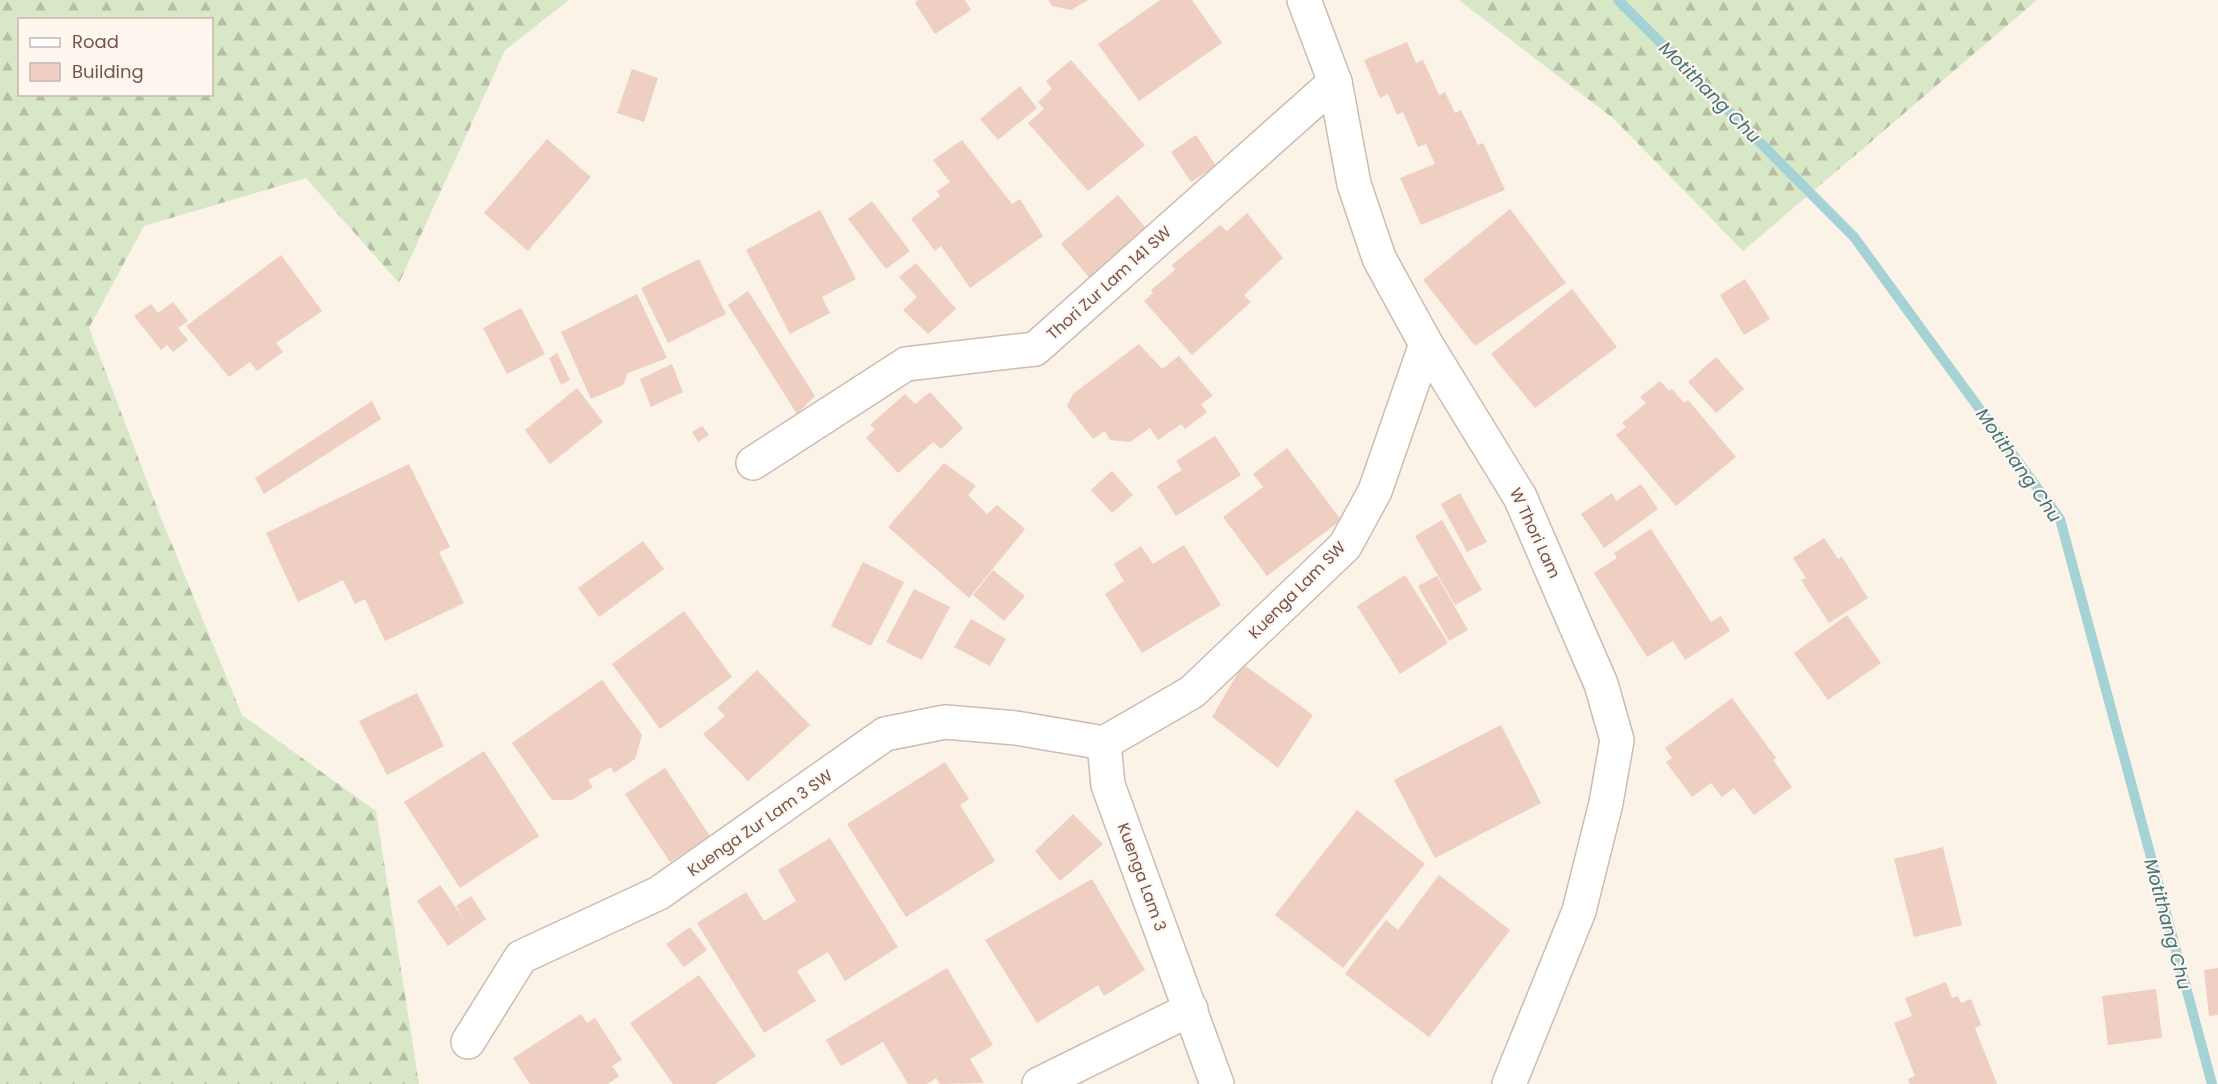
<svg xmlns="http://www.w3.org/2000/svg" width="2218" height="1084" viewBox="0 0 2218 1084" font-family="Poppins,sans-serif">
  <defs>
    <pattern id="forest-firs" width="22" height="20" patternUnits="userSpaceOnUse" patternTransform="scale(1.5)"><rect width="22" height="20" fill="#d8e8c7"/><path d="M5 1l3.5 6h-7zM16 11l3.5 6h-7z" fill="#b4bfa4"/></pattern>
  </defs>
  <rect width="100%" height="100%" fill="#fbf2e8"/>
  <g fill="url(#forest-firs)" fill-rule="evenodd">
    <path d="M0,0H569L505,50L399,283L306,178L144,226L89,328L161,518L242,715L376,811L419,1084H0ZM20,20H212V94H20Z"/>
    <polygon points="1459,0 2037,0 1743,251 1614,119"/>
  </g>
  <g fill="none" stroke-linecap="round" stroke-linejoin="round">
    <polyline stroke="#a5d2d4" stroke-width="10" points="1618,0 1854,237 2060,519 2212,1084"/>
  </g>
  <g fill="#eecfc2">
    <polygon points="918,0 965,0 971,10 935,34 915,3"/>
    <polygon points="1048,0 1088,0 1071,10 1052,6"/>
    <polygon points="1160,0 1192,0 1222,43 1139,101 1098,44"/>
    <polygon points="1407,42 1416,63 1423,60 1439,95 1445,92 1455,113 1461,110 1478,145 1483,143 1505,190 1421,225 1400,178 1435,164 1426,144 1418,147 1403,112 1397,115 1388,94 1380,98 1364,60"/>
    <polygon points="1071,60 1145,145 1088,191 1028,123 1044,109 1038,102 1052,89 1046,81"/>
    <polygon points="632,69 658,78 644,122 617,113"/>
    <polygon points="1020,86 1037,108 998,140 980,119"/>
    <polygon points="1196,135 1216,166 1191,182 1171,152"/>
    <polygon points="547,139 591,177 528,251 484,213"/>
    <polygon points="962,140 1012,204 1020,199 1043,236 970,288 941,246 935,251 911,219 940,196 937,191 950,182 933,160"/>
    <polygon points="1118,195 1156,240 1099,289 1061,244"/>
    <polygon points="872,201 910,251 886,269 848,219"/>
    <polygon points="1510,209 1566,283 1475,346 1423,280"/>
    <polygon points="820,210 856,279 822,297 830,313 790,334 746,250"/>
    <polygon points="1247,213 1283,258 1244,295 1251,302 1192,355 1144,301 1153,293 1151,290 1175,270 1172,265 1220,225 1227,231"/>
    <polygon points="281,255 322,311 276,343 283,352 257,371 250,362 229,377 186,326"/>
    <polygon points="699,259 726,314 668,343 641,288"/>
    <polygon points="916,263 956,309 928,334 903,310 917,297 899,277"/>
    <polygon points="1745,279 1770,319 1744,335 1720,295"/>
    <polygon points="1572,289 1617,347 1535,408 1491,354"/>
    <polygon points="748,291 815,396 797,414 728,305"/>
    <polygon points="637,294 667,358 628,373 623,385 591,399 561,332"/>
    <polygon points="173,302 188,321 178,328 188,340 173,352 167,345 161,350 134,316 151,304 158,313"/>
    <polygon points="521,308 545,354 507,374 483,328"/>
    <polygon points="1139,344 1162,369 1179,356 1213,396 1201,404 1207,412 1185,429 1181,424 1158,440 1150,428 1130,442 1110,440 1105,431 1093,439 1067,406 1073,394"/>
    <polygon points="557,353 570,380 561,385 549,358"/>
    <polygon points="1716,357 1744,389 1716,413 1688,382"/>
    <polygon points="672,364 683,392 651,407 640,379"/>
    <polygon points="1660,381 1669,391 1672,389 1684,403 1688,400 1736,457 1676,506 1616,435 1626,427 1622,423 1646,403 1640,397"/>
    <polygon points="577,388 603,422 550,464 525,430"/>
    <polygon points="930,392 963,428 941,449 933,442 898,473 866,438 875,429 870,425 905,394 915,404"/>
    <polygon points="372,401 381,419 264,494 255,478"/>
    <polygon points="702,426 709,435 698,442 692,432"/>
    <polygon points="1215,436 1241,475 1176,516 1157,486 1182,470 1176,461"/>
    <polygon points="1287,448 1341,520 1267,576 1223,517 1263,487 1253,474"/>
    <polygon points="944,463 976,486 968,495 987,514 997,505 1025,529 969,598 888,527"/>
    <polygon points="409,464 450,547 439,552 464,603 385,641 365,599 355,604 343,580 298,602 266,533"/>
    <polygon points="1112,471 1133,495 1112,513 1091,490"/>
    <polygon points="1641,484 1658,509 1604,548 1581,514 1612,493 1616,501"/>
    <polygon points="1460,493 1487,542 1467,552 1441,504"/>
    <polygon points="1442,520 1482,590 1455,605 1415,536"/>
    <polygon points="1651,529 1711,622 1721,616 1730,631 1685,660 1673,641 1647,657 1594,573 1617,558 1614,553"/>
    <polygon points="1824,538 1838,559 1842,557 1868,598 1829,623 1801,580 1806,578 1793,558"/>
    <polygon points="643,541 664,569 599,617 578,588"/>
    <polygon points="1184,545 1221,605 1142,653 1105,594 1124,581 1114,564 1141,546 1153,564"/>
    <polygon points="863,562 904,582 871,646 831,626"/>
    <polygon points="993,570 1025,596 1004,621 973,595"/>
    <polygon points="1405,575 1448,643 1400,674 1357,606"/>
    <polygon points="1437,576 1468,630 1449,641 1418,586"/>
    <polygon points="914,589 950,607 922,660 886,642"/>
    <polygon points="684,611 732,677 660,729 612,664"/>
    <polygon points="1847,615 1881,663 1828,700 1794,653"/>
    <polygon points="971,619 1006,639 990,666 954,647"/>
    <polygon points="1243,664 1313,715 1278,768 1212,717"/>
    <polygon points="757,670 810,725 748,781 703,734 725,716 717,708"/>
    <polygon points="602,680 642,735 635,759 614,773 611,767 588,780 593,787 572,800 552,800 512,743"/>
    <polygon points="417,693 444,746 387,775 359,721"/>
    <polygon points="1732,698 1776,758 1773,760 1792,787 1754,815 1734,788 1722,797 1711,783 1692,797 1666,762 1672,758 1665,748"/>
    <polygon points="1501,725 1541,803 1435,858 1394,780"/>
    <polygon points="484,751 539,836 460,888 404,802"/>
    <polygon points="945,762 969,799 960,805 995,861 906,917 847,824"/>
    <polygon points="665,768 710,836 670,862 625,794"/>
    <polygon points="1357,810 1425,864 1343,968 1275,915"/>
    <polygon points="1073,814 1103,844 1060,881 1035,851"/>
    <polygon points="830,838 898,947 845,981 828,952 797,971 816,1001 764,1033 697,923 746,892 764,921 796,901 778,870"/>
    <polygon points="1943,847 1962,925 1914,937 1894,859"/>
    <polygon points="1439,875 1510,930 1429,1037 1345,974 1386,920 1398,930"/>
    <polygon points="1092,879 1145,970 1104,996 1098,985 1037,1023 985,940"/>
    <polygon points="440,885 465,921 456,906 471,896 486,919 448,946 417,901"/>
    <polygon points="690,927 707,950 684,967 666,944"/>
    <polygon points="947,968 993,1045 970,1059 984,1083 940,1084 936,1078 927,1084 908,1084 883,1042 841,1066 826,1040"/>
    <polygon points="2218,968 2218,1015 2209,1016 2204,970"/>
    <polygon points="699,975 756,1056 715,1084 673,1084 630,1023"/>
    <polygon points="1946,982 1952,998 1958,996 1961,1003 1971,999 1981,1025 1975,1028 1997,1084 1910,1084 1908,1079 1915,1076 1894,1023 1912,1016 1905,998"/>
    <polygon points="2156,989 2162,1038 2108,1045 2102,996"/>
    <polygon points="581,1014 587,1023 595,1018 622,1060 612,1066 619,1076 608,1084 530,1084 513,1058"/>
  </g>
  <g fill="none" stroke-linecap="round" stroke-linejoin="round">
    <defs>
      <g id="street">
        <polyline points="1304,0 1335,82 1354,184 1379,258 1426,344 1520,497 1601,684 1617,740 1606,803 1579,911 1509,1084"/>
        <polyline points="753,463 906,364 1035,349 1335,82"/>
        <polyline points="1104,743 1192,692 1345,546 1375,491 1426,344"/>
        <polyline points="1104,743 1108,785 1217,1084"/>
        <polyline points="468,1042 521,957 659,893 885,734 945,722 1016,728 1104,743"/>
        <polyline points="1039,1084 1191,1009"/>
      </g>
    </defs>
    <use href="#street" stroke="#cebbb2" stroke-width="36"/>
    <use href="#street" stroke="#fff" stroke-width="33"/>
  </g>
  <g text-anchor="middle" dominant-baseline="central" stroke-width="4.5" stroke-linejoin="round" paint-order="stroke">
    <g font-size="16" fill="#73574e" stroke="#fef6ef">
      <text transform="translate(1109 283) rotate(-42)">Thori Zur Lam 141 SW</text>
      <text transform="translate(1535 533) rotate(65)">W Thori Lam</text>
      <text transform="translate(1297 590) rotate(-45)">Kuenga Lam SW</text>
      <text transform="translate(760 823) rotate(-35)">Kuenga Zur Lam 3 SW</text>
      <text transform="translate(1142 877) rotate(70)">Kuenga Lam 3</text>
    </g>
    <g font-size="18" font-style="italic" fill="#427477" stroke="#fef6ef">
      <text transform="translate(1710 92) rotate(45)">Motithang Chu</text>
      <text transform="translate(2019 465) rotate(55)">Motithang Chu</text>
      <text transform="translate(2168 924) rotate(75)">Motithang Chu</text>
    </g>
  </g>
  <rect x="18" y="18" width="195" height="78" fill="#fef6ef" stroke="#c6b6af" stroke-width="1.5"/>
  <rect x="30" y="38" width="30" height="9" fill="#ffffff" stroke="#c6b6af" stroke-width="1.5"/>
  <text x="72" y="48" font-size="18" fill="#73574e">Road</text>
  <rect x="30" y="63" width="30" height="18" fill="#eecfc2" stroke="#c6b6af" stroke-width="1.5"/>
  <text x="72" y="78" font-size="18" fill="#73574e">Building</text>
</svg>
